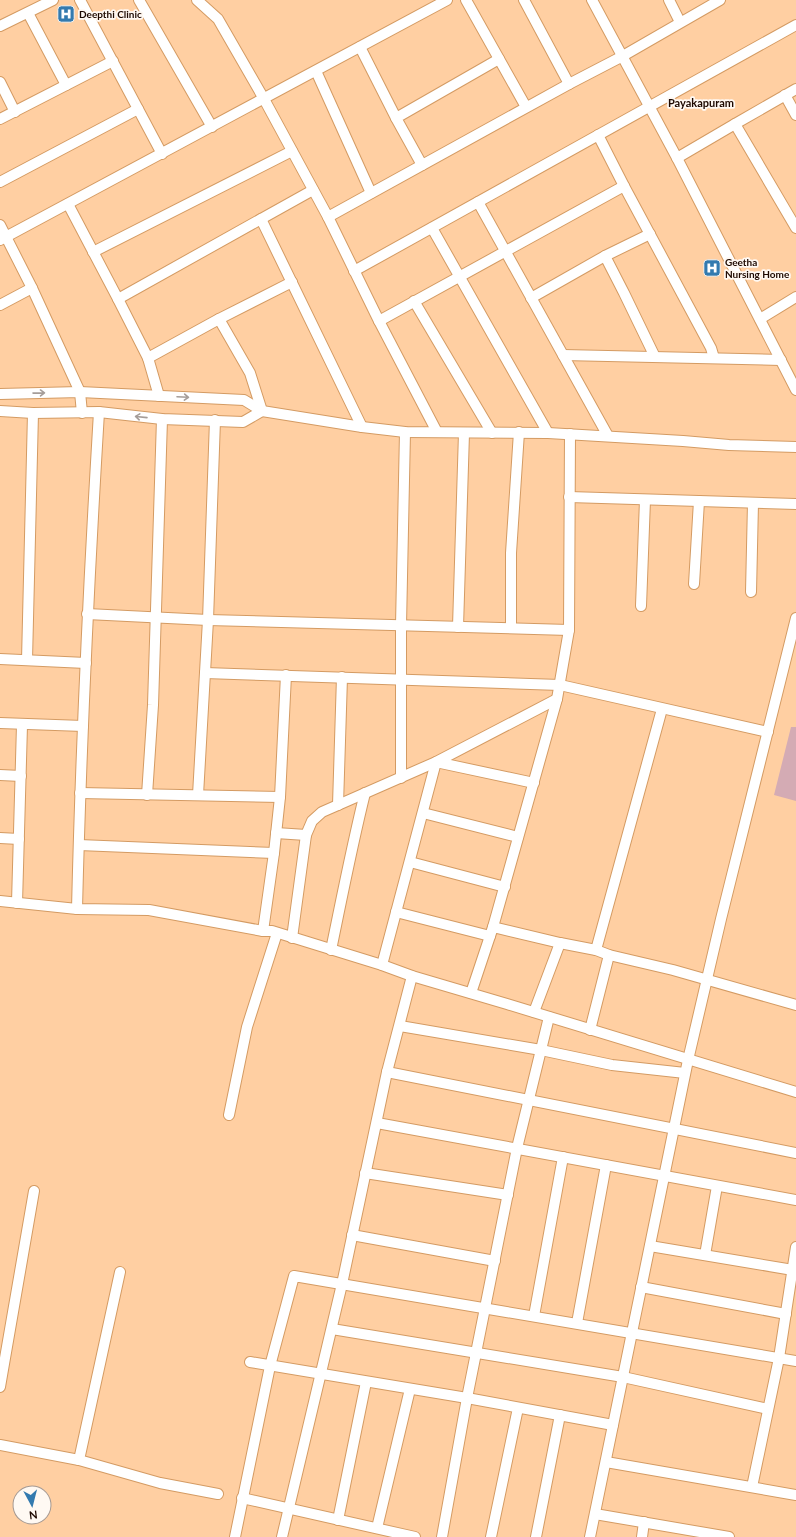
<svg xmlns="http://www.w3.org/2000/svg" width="796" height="1537" viewBox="0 0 796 1537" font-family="Lato,sans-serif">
  <rect width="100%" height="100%" fill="#ffcfa2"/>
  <polygon fill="#d4abb4" points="791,727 796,727 796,801 774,795"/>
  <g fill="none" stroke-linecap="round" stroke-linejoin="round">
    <defs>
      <g id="minor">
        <polyline points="80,0 162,154"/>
        <polyline points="139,0 212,127"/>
        <polyline points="197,0 218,19 264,99 328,217 569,84 621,57 720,0"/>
        <polyline points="466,0 526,107"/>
        <polyline points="524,0 569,84"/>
        <polyline points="592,0 677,158 796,390"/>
        <polyline points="669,0 680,22"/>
        <polyline points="28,13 66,85"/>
        <polyline points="0,26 53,0"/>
        <polyline points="360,47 396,118"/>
        <polyline points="316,71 371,193"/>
        <polyline points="0,82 15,112"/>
        <polyline points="785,95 796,115"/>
        <polyline points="0,119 113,61"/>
        <polyline points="735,124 796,228"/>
        <polyline points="598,135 624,186 711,348 714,358"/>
        <polyline points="677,158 735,124 796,89"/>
        <polyline points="422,165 396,118 499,59"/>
        <polyline points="0,182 138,109"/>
        <polyline points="478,202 608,436"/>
        <polyline points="68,204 118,299 261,219 362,427"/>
        <polyline points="328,217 379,321 624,186"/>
        <polyline points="261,219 313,190"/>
        <polyline points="0,225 32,288 80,392 82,413"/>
        <polyline points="432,228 548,433"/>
        <polyline points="0,240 447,0"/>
        <polyline points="93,252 292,151"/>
        <polyline points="605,256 624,293 655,357"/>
        <polyline points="354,271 796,25"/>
        <polyline points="531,298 605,256 650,234"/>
        <polyline points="118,299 148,358 159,396"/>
        <polyline points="414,301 492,433"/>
        <polyline points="0,305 32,288"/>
        <polyline points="219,319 250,373 262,411"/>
        <polyline points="760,319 796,297"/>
        <polyline points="379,321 437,432"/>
        <polyline points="563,355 781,360"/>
        <polyline points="148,358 219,319 292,282"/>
        <polyline points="0,394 80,392 244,400 262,411 362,427 405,432 548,433 683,441 729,445 796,447"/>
        <polyline points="0,411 33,413 99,412 162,419 243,422 262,411"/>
        <polyline points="569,497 796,504"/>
        <polyline points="694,584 699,501"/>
        <polyline points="751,592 753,503"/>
        <polyline points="641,606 645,500"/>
        <polyline points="87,614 208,620 569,630"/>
        <polyline points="458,627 464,433"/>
        <polyline points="511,628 511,553 519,432"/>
        <polyline points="0,659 86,663"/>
        <polyline points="27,660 33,413"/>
        <polyline points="205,673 560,685 768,732"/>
        <polyline points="0,723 83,726"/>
        <polyline points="0,775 21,776"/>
        <polyline points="401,778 401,625 405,432"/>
        <polyline points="80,793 280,797"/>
        <polyline points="147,795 153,705 162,419"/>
        <polyline points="198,795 208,620 215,420"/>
        <polyline points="338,805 342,677"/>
        <polyline points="423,813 518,837"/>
        <polyline points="276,833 306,835"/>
        <polyline points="0,838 19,839"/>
        <polyline points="79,845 274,853"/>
        <polyline points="410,862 505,887"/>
        <polyline points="0,901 77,909 149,910 263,931 272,931 382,965 412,976 507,1004 796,1092"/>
        <polyline points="17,903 22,725"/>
        <path d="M77,909C81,743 89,577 99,412"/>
        <polyline points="396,912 490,936"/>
        <polyline points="493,927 557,699 569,630 570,434"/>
        <polyline points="263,931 274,853 280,797 286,675"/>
        <polyline points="292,938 306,835 312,821 322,812 436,762 557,699"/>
        <path d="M331,950C342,897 352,845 365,793"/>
        <polyline points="596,950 662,709"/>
        <polyline points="382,965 436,762 534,783"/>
        <polyline points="471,993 493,927 560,943 596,950 609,955 673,970 796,1005"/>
        <polyline points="534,1012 560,943"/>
        <polyline points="400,1026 541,1050 612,1065 685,1073"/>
        <polyline points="590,1030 609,955"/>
        <polyline points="387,1072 796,1153"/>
        <polyline points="229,1115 247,1027 277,933"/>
        <polyline points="377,1123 796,1200"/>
        <polyline points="365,1173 508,1195"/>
        <polyline points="352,1235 495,1261"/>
        <polyline points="650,1246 793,1270"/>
        <polyline points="705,1255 717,1186"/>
        <polyline points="641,1287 786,1314"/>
        <polyline points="534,1316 563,1157"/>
        <polyline points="577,1323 606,1165"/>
        <polyline points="332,1329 623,1377 768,1409"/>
        <polyline points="250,1362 467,1398 613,1425"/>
        <polyline points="0,1387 34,1191"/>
        <polyline points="0,1445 79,1460 160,1483 218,1494"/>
        <polyline points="79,1460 120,1272"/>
        <polyline points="606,1462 796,1495"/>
        <polyline points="752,1487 779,1358 796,1247"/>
        <polyline points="242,1498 415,1537"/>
        <polyline points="595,1514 729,1537"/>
        <polyline points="338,1520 366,1382"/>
        <polyline points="377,1528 410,1389"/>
        <polyline points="235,1537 270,1366 294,1276 796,1361"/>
        <polyline points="282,1537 342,1284 387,1072 412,976"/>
        <polyline points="442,1537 467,1398 517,1148 549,1017"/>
        <polyline points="491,1537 518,1408"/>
        <polyline points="536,1537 560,1415"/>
        <polyline points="590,1537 688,1060 721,919 796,618"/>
        <polyline points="642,1537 644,1522"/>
      </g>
    </defs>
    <use href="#minor" stroke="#d49b63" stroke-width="12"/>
    <use href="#minor" stroke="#fff" stroke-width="10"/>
  </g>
  <defs><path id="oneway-shaft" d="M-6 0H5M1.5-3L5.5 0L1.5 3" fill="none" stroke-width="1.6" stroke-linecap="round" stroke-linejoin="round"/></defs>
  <g stroke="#a59d99">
    <use href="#oneway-shaft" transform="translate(39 393) rotate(-1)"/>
    <use href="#oneway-shaft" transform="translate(183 397) rotate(3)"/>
    <use href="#oneway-shaft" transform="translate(141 417) rotate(-174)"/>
  </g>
  <defs>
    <symbol id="hospital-square" viewBox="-11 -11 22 22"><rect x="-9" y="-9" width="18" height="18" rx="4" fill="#337aaf" stroke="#fff9f3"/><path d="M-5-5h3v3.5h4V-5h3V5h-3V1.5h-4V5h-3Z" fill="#fff"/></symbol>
  </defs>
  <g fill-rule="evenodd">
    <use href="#hospital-square" x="56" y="4" width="20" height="20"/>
    <use href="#hospital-square" x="702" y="258" width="20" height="20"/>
  </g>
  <g text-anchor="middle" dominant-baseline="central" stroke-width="3.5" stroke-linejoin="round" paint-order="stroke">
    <g font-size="10" font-weight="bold" fill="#1e0900" stroke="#fff9f3" text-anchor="start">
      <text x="79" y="14">Deepthi Clinic</text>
      <text x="725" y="262">Geetha<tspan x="725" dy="12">Nursing Home</tspan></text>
    </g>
    <g font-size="11" font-weight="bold" fill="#1e0900" stroke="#fff9f3">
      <text x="701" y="102">Payakapuram</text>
    </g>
  </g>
  <g transform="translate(32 1505) rotate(173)"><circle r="19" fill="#fff9f3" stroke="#a59992"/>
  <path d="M0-3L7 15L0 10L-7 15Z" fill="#337aaf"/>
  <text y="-6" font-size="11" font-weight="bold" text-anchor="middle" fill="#1e0900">N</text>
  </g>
</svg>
